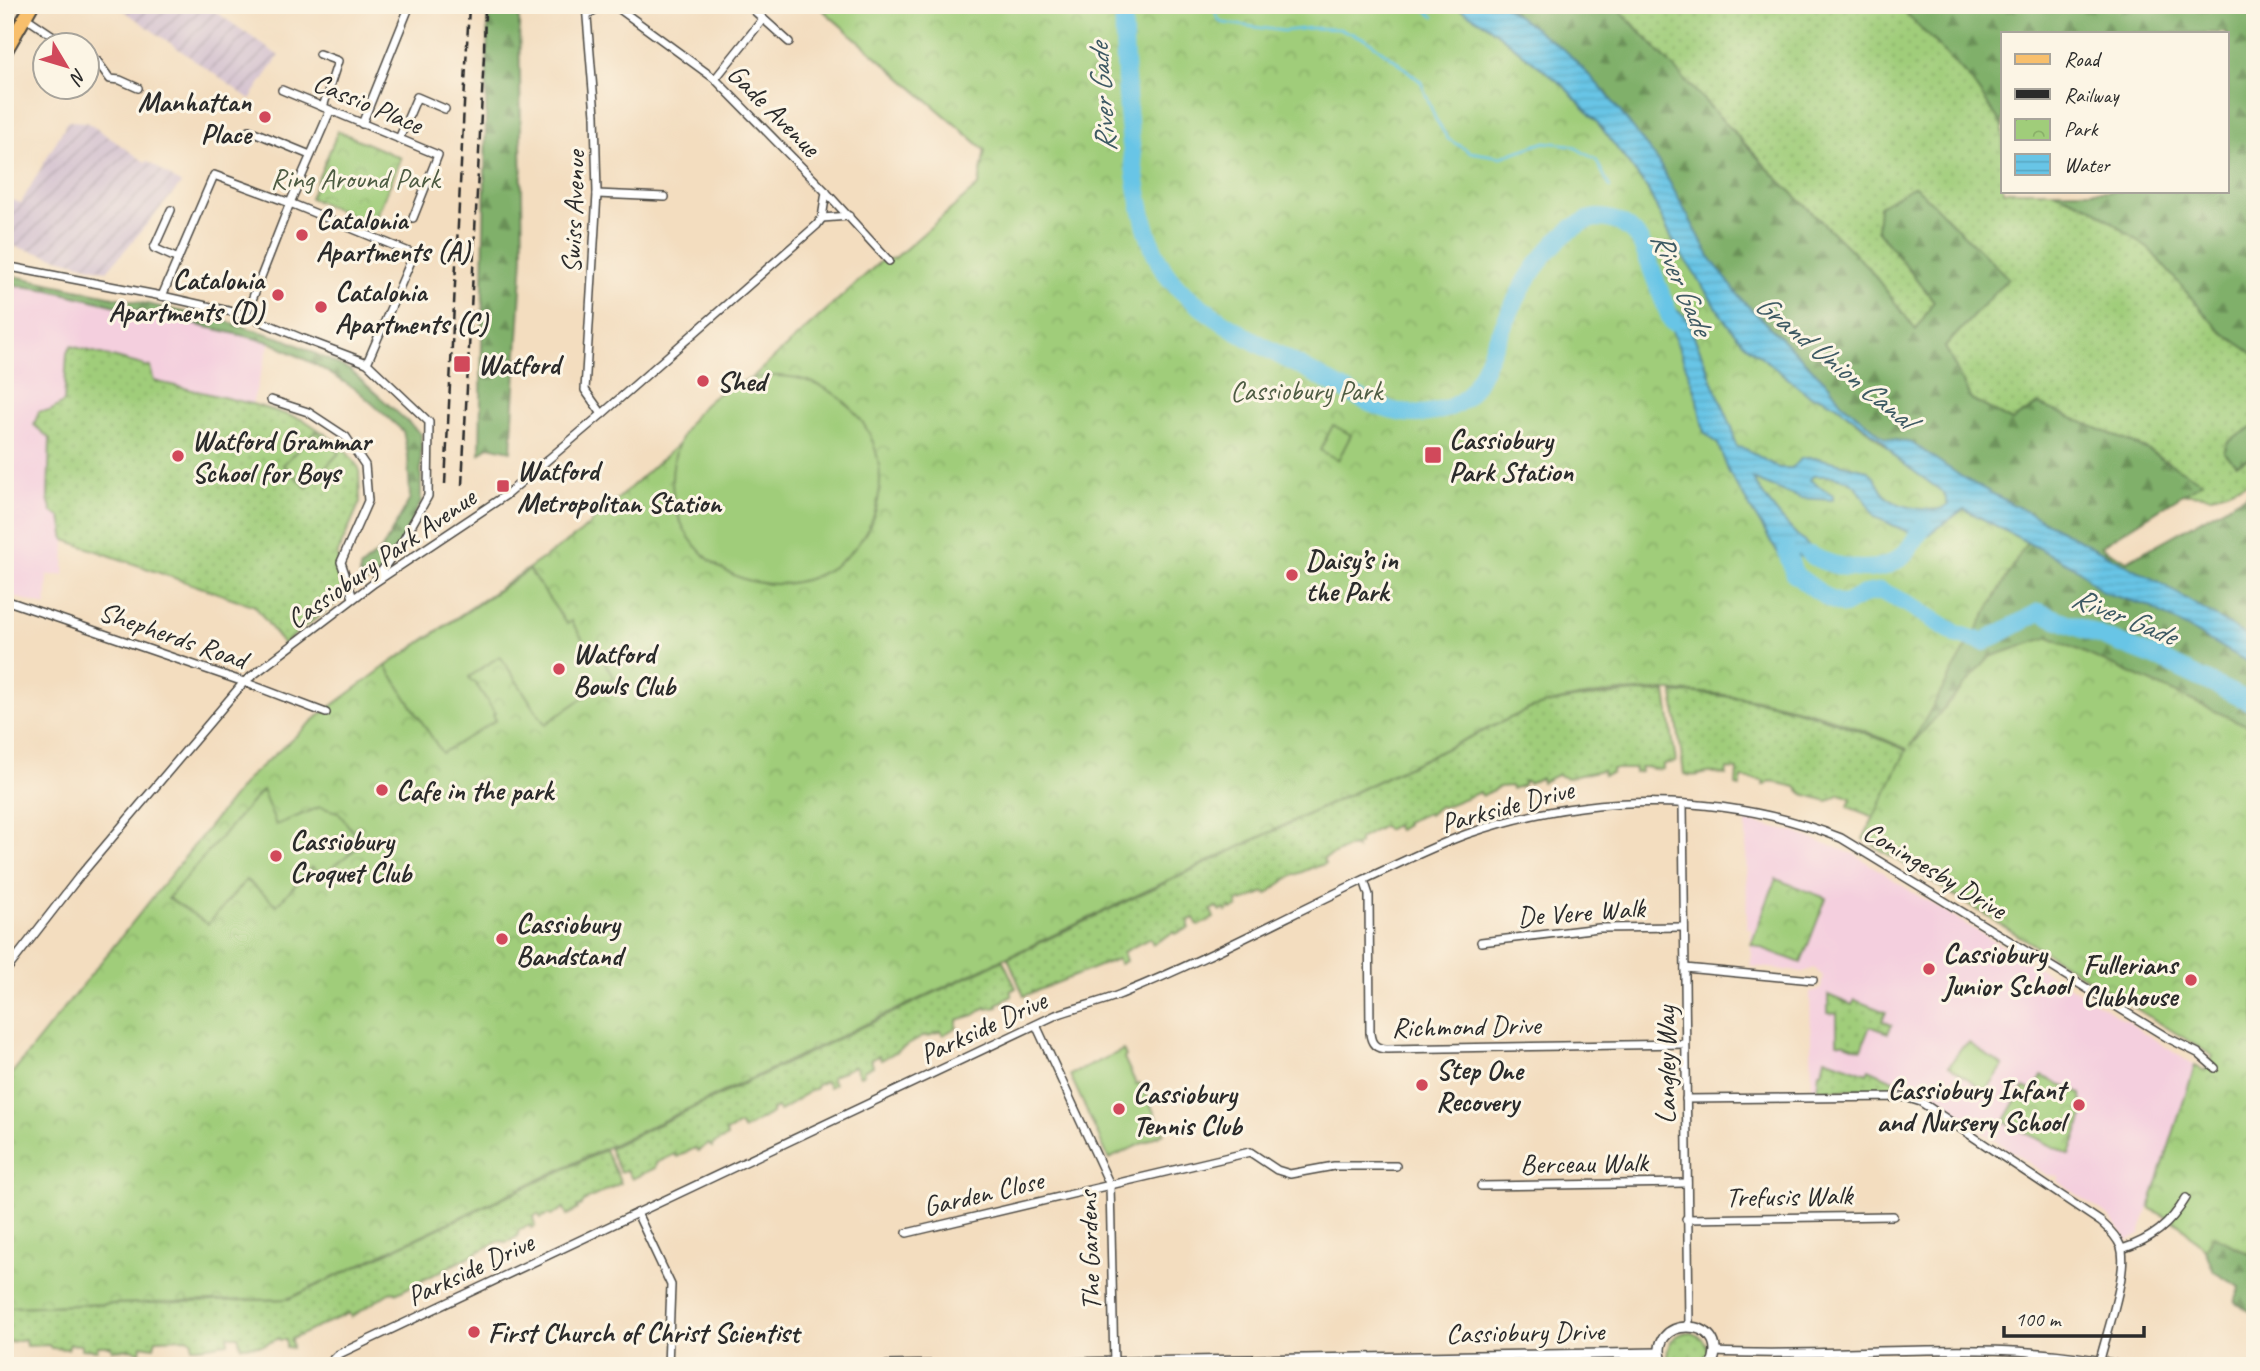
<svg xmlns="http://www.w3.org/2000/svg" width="2260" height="1371" viewBox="0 0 2260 1371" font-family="Caveat,sans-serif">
  <defs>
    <pattern id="industrial-furrows" width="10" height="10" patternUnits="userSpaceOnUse" patternTransform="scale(1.75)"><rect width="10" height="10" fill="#d0bdce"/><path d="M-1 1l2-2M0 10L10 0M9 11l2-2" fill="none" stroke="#a99aa7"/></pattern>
    <pattern id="grass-dots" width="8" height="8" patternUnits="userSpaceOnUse" patternTransform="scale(1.75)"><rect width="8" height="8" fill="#a0cd7a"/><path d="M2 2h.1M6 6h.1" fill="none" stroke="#8ab06a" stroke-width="1.8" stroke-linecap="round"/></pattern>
    <pattern id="forest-firs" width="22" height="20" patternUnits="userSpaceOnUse" patternTransform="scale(1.75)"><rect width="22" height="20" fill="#80b06a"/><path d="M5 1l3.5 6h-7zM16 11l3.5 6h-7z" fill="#698f57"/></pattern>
    <pattern id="park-crowns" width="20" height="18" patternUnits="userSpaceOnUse" patternTransform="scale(1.75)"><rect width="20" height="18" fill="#a0cd7a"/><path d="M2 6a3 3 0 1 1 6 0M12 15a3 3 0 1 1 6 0" fill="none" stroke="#8ab06a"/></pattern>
    <pattern id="water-rules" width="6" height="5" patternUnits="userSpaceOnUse" patternTransform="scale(1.75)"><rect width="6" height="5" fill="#68c5e6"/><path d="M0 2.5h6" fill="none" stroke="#5aa9c5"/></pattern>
  </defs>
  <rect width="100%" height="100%" fill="#fcf5e5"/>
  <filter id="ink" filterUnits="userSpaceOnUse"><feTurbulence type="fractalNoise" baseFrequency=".0143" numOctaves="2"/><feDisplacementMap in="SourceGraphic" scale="14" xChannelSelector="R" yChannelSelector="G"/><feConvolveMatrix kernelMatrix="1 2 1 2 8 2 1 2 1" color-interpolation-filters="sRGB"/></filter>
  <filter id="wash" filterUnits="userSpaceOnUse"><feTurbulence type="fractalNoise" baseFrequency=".00686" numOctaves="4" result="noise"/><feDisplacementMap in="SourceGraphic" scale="28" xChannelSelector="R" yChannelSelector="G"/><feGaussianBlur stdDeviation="1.57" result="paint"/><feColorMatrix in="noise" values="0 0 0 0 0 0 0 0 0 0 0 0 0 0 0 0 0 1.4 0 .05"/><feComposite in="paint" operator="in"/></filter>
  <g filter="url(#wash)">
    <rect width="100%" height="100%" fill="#f3ddbf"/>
    <g fill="#f4cfde">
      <polygon points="5,284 49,290 270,342 252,404 304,420 341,445 359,468 360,502 337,555 349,588 283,644 255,606 65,540 64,575 48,575 46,606 5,594"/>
      <polygon points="1746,821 1796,833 1856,855 1912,892 2114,1013 2195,1066 2140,1234 2128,1240 2110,1217 2059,1182 2059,1176 2047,1175 1925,1094 1906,1088 1812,1089 1810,992 1821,989 1823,976 1814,968 1803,972 1751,966 1751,928 1747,928"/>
    </g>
    <g fill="url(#industrial-furrows)">
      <polygon points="116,5 206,5 279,56 250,99"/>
      <polygon points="68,121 87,122 145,162 148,161 181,184 107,271 5,244 5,198 21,203"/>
    </g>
    <g fill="url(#grass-dots)" stroke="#667c52" stroke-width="2" fill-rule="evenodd">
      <path d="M1615,5H2255V480L2213,496L1993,477L1774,175ZM2003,33H2227V191H2003Z"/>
      <polygon points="71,346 150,367 154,381 252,404 304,420 341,445 359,468 360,502 337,555 349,593 283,644 255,606 65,540 61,517 52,512 48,498 50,439 34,425 39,411 50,411 64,402 67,353"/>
      <path d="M1636,692L1666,693L1676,762L1663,764V769C1655,771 1648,766 1640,767L1641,772L1635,773V769H1612V773L1603,775L1602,770L1567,778L1557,775L1542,782L1541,778L1528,783L1527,781L1523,782V785L1512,789L1511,786L1499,787L1482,796L1480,792L1443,807L1439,806L1429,815L1428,813L1405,822L1406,825L1398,830L1395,825L1387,830L1383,826L1359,839V844L1355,846L1356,849L1352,846C1342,850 1335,854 1323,859L1325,864L1311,868L1288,878L1267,894L1264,892L1242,902L1241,900L1237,903L1238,907L1232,910L1231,908L1226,912L1225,909L1220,911L1217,907L1211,910L1214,918L1198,926L1194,918L1189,920V928L1175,934L1174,932L1153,944L1150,938L1123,952L1126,961L1120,964L1117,959L1024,996L1008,958L1529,709C1563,698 1600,696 1636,692Z"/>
      <path d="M1673,693C1755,689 1833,718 1907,750L1874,817L1848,807L1851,798L1840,794L1828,801L1803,794L1796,787L1770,781L1766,785H1763L1764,781L1742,778L1740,787L1736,786L1737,770L1727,769L1726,775C1720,774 1713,772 1707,773C1698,775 1694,777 1684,774Z"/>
      <path d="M1003,960L1016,988L1010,991L1012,996L997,1004L998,1007L987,1009L986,1007L974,1015L957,1020V1027L943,1035L940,1031L927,1037L926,1035L881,1060L879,1056L871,1059L873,1066L863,1071L864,1074L860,1076L854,1066L831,1077L834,1084L829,1087L825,1081L817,1085L816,1088C802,1094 792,1105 779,1111L777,1108L772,1110V1113C761,1118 754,1125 743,1130L740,1125L726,1132L727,1137L713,1144L712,1147L708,1144L698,1151L695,1148L677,1157L675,1154L656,1163L655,1168L632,1179L627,1170L620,1172L609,1148Z"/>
      <polygon points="1828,995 1852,1005 1855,1000 1886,1012 1882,1021 1892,1025 1888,1033 1870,1026 1861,1049 1845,1043 1837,1043 1837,1014 1828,1013"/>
      <polygon points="1825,1058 1867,1073 1869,1069 1900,1083 1901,1088 1817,1090 1819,1072 1822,1072"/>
      <path d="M605,1150L621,1183L586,1200L581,1206H577L578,1209L567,1215L564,1208L551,1216L549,1214L541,1218L538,1214L533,1217L535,1226L531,1228L530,1225L519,1230L517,1237L507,1242L499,1241L398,1293L392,1291L351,1317L349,1313L291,1339L292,1348L286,1347V1340H280L279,1338L263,1345L241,1346L238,1336H228V1343C217,1344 205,1347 192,1347V1340L187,1338L156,1339L154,1347L141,1345L140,1352L130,1349L112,1350L111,1346H98L97,1350L81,1349V1345L70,1344L68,1349L51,1348L49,1345L26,1346L25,1339L5,1343V1307L288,1299Z"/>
      <path d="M1686,1332C1704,1334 1714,1349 1705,1366H1671C1663,1350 1669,1337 1686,1332Z"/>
    </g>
    <g fill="url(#forest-firs)" stroke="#566e4a" stroke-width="2">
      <polygon points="488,5 517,5 519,18 523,256 511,451 489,446 480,454"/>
      <path d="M817,5H1615L1774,175L1868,267L1916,330L1934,301L1877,230L1879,206L1915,186L2008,278L1945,347L1971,399L2012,421L2038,404L2142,447L2202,482L2101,546L2127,561L2255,490V729L2049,637L1990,657L1907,750C1829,717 1769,697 1683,692L979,185L985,150Z"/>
      <polygon points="1898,5 2255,5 2255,355 2219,330 2150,250 2091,207 2052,191 2227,191 2227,33 2003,33 2003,126 1970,79"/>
      <polygon points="5,274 222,320 287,340 350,370 421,434 421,502 403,538 376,579 367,582 360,576 360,568 382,549 410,499 408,456 403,431 357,390 316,365 270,342 49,290 5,284"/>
      <polygon points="2255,425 2255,456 2236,464 2224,452 2227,443"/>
      <polygon points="2213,1235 2255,1257 2255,1314 2235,1303 2240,1287 2214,1272 2205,1249"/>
    </g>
    <g fill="url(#park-crowns)" stroke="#667c52" stroke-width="2">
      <path d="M817,5H1453L1487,25L1564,86L1597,122L1647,188L1673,241L1810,396L1822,398L1836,405L1964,509L2027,542L1910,746L1990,657L2049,637L2255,729V1257L2213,1235L2205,1249L2178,1223L2149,1208L2195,1066L2205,1071L2213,1056L1863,839L1907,749C1885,740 1864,730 1842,722C1747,689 1625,678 1529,709L288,1299L5,1307V1082L249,777L321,714L386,666L580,533L881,261L895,258L979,185L985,150Z"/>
      <polygon points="338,131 401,158 373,225 310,198"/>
      <polygon points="1776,879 1826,898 1801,963 1751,944"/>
      <polygon points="2042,1076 2081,1094 2083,1116 2070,1155 2004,1122 2024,1087 2034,1092"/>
    </g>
    <g fill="#a0cd7a" stroke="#667c52" stroke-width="2">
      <circle cx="776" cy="480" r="104"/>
      <polygon points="1333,425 1351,435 1338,460 1320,450"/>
      <polygon points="316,431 339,453 307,488 283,465"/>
      <polygon points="529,570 567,624 571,621 597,661 602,659 614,677 545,724 500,656 469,677 472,682 474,681 495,713 493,715 496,720 442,753 386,666"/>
      <polygon points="262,790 276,825 320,807 338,812 362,844 322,875 312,867 277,905 246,880 208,924 168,898"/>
      <polygon points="1969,1043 2003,1066 1986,1091 1949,1066 1961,1048"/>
      <polygon points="1123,1050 1126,1056 1124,1058 1136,1084 1140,1083 1164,1133 1109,1159 1070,1075"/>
    </g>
    <path fill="url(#water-rules)" stroke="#4a7888" stroke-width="2" d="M1453,5H1503L1568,53L1605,92L1658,161L1712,260L1743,301L1829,385L1841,402L1885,438L1912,443L1965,479L2157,581L2255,641V666L2148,606L2102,592L2078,569L1964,509L1920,541L1912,543L1910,533L1875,517L1857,487L1849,481L1832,476H1813L1810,480L1833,495V500L1800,498L1753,479C1774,514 1799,539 1830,565L1794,555V574L1781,558L1729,473L1718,444L1704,432L1695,390L1669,323L1664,301L1686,317L1733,430L1734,440L1737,447L1744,448L1779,468H1792L1802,458H1818L1867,470C1878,477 1878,490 1888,498C1900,507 1937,515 1948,505L1944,493L1897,459L1883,441L1836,405L1822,398L1810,396L1744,343L1728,325L1673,241L1647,188L1597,122L1564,86L1487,25Z"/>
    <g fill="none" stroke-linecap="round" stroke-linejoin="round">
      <g stroke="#68c5e6" stroke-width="2.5">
        <polyline points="1213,5 1218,19 1224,23 1284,31 1310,28 1340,29 1366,39 1395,60 1421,82 1435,118 1448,139 1470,152 1501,157 1545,142 1571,145 1596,160 1610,187"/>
        <polyline points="1417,5 1434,17"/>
      </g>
      <g stroke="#68c5e6" stroke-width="18">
        <path d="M1123,5C1125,72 1128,228 1170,279C1200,314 1269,350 1311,372C1347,391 1391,422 1434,412C1445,410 1458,405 1467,396C1479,383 1485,366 1492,350C1511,309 1529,265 1565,234C1573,227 1586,219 1597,218C1614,218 1628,225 1638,238C1643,245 1646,255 1649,262C1656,282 1664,302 1672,322"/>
        <polyline points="1787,552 1794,574 1829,599 1844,605 1864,594 1881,591 1908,604 1958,635 1984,642 2039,612 2160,659 2255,704"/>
        <path d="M1810,555C1835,568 1878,578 1902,556C1911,548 1918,534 1925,524"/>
      </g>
    </g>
  </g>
  <g filter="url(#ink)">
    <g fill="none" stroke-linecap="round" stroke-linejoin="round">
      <defs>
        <g id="minor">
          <polyline points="586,5 595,115 597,194 585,390 602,414"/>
          <polyline points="614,5 715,79 826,192 889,261"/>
          <polyline points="748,5 789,42"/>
          <polyline points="588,14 603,5"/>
          <polyline points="25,17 68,46"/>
          <polyline points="319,54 338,61 323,107"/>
          <polyline points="88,55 97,61 110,79 120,80 138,88"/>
          <polyline points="715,79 763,19"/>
          <polyline points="282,90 438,155 413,218"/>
          <polyline points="362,124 410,5"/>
          <polyline points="249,130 310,155"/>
          <polyline points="399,139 417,97 445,109"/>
          <polyline points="597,194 665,197"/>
          <polyline points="171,210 154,248 178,259"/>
          <polyline points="822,218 849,216"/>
          <polyline points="5,266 162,296 246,315 301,338 367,363 429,422 428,496 404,539 376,579"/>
          <polyline points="162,296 214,175 290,203 414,254 367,363"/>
          <polyline points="246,315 290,203 330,111"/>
          <polyline points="271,400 308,412 346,437 365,465 368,501 341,562 353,598"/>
          <polyline points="5,600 244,682 326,713"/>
          <polyline points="1683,804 1689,1326"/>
          <path d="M1364,880L1369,895L1370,1033C1371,1044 1376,1049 1387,1049L1685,1044"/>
          <polyline points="1481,942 1599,928 1684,927"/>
          <polyline points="1685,968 1813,980"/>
          <polyline points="5,972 78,878 244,682 374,583 506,495 602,414 817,225 822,218 826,192"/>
          <polyline points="1036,1025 1110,1185 1114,1365"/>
          <path d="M1686,1099L1905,1097L1921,1102L2101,1222C2109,1229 2117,1237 2121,1247C2129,1270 2106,1335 2100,1360"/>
          <polyline points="1481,1186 1687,1183"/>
          <polyline points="637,1213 671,1285 668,1366"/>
          <polyline points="1686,1219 1893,1216"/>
          <polyline points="907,1233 1250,1152 1277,1170 1290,1174 1334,1166 1396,1166"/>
          <path d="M2122,1249C2152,1239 2170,1225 2186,1198"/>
          <path d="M1715,1352C1852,1359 1992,1335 2128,1366"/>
          <path d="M326,1366L337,1355L1056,1015C1077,1007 1100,1003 1121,994C1203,961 1281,919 1361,881C1396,865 1431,847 1467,834C1587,792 1722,791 1841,838L2168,1038L2198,1053L2215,1068"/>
        </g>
        <g id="tertiary">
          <polyline points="887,1366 1660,1353"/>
          <path d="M1664,1366C1640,1314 1735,1314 1711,1366"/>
        </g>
        <polyline id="primary" points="5,52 32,5"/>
      </defs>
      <use href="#minor" stroke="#494641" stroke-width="10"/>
      <use href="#tertiary" stroke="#494641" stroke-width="12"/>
      <use href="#primary" stroke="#494641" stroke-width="16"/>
      <use href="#minor" stroke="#fff" stroke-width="7"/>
      <use href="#tertiary" stroke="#fff" stroke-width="9"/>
      <use href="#primary" stroke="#f8bf6c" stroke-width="12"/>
      <g stroke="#2b2b2b" stroke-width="2.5" stroke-dasharray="10 5" stroke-linecap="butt">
        <polyline points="445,484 469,5"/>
        <polyline points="462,485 484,55 485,5"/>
      </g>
    </g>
  </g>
  <g fill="#d1495b" stroke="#fcf5e5" stroke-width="2.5">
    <circle cx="265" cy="117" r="7"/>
    <circle cx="302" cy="235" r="7"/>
    <circle cx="278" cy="295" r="7"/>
    <circle cx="321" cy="307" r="7"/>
    <rect x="453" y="355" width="18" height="18" rx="3.5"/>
    <circle cx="703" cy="381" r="7"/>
    <rect x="1424" y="446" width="18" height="18" rx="3.5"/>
    <circle cx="178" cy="456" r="7"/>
    <rect x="496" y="479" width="14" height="14" rx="3.5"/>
    <circle cx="1292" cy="575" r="7"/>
    <circle cx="559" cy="669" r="7"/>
    <circle cx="382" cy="790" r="7"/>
    <circle cx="276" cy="856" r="7"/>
    <circle cx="502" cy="939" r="7"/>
    <circle cx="1929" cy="969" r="7"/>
    <circle cx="2191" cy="980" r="7"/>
    <circle cx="1422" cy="1085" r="7"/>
    <circle cx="2079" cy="1105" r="7"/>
    <circle cx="1119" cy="1109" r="7"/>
    <circle cx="474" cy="1332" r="7"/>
  </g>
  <g text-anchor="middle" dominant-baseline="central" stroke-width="6" stroke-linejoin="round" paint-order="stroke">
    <g font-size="28" font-weight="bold" fill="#2b2b2b" stroke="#fcf5e5" text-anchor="start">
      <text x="251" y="101" text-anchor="end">Manhattan<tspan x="251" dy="32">Place</tspan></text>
      <text x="316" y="219">Catalonia<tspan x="316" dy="32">Apartments (A)</tspan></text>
      <text x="264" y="279" text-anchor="end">Catalonia<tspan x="264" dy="32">Apartments (D)</tspan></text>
      <text x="335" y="291">Catalonia<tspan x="335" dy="32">Apartments (C)</tspan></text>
      <text x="478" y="364">Watford</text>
      <text x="717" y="381">Shed</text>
      <text x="1449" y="439">Cassiobury<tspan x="1449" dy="32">Park Station</tspan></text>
      <text x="192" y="440">Watford Grammar<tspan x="192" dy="32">School for Boys</tspan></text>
      <text x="517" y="470">Watford<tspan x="517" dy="32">Metropolitan Station</tspan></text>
      <text x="1306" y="559">Daisy’s in<tspan x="1306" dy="32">the Park</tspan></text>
      <text x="573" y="653">Watford<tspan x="573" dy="32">Bowls Club</tspan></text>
      <text x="396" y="790">Cafe in the park</text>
      <text x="290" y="840">Cassiobury<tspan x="290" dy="32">Croquet Club</tspan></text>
      <text x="516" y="923">Cassiobury<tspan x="516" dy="32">Bandstand</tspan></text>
      <text x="1943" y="953">Cassiobury<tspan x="1943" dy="32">Junior School</tspan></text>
      <text x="2177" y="964" text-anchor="end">Fullerians<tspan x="2177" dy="32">Clubhouse</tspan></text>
      <text x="1436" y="1069">Step One<tspan x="1436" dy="32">Recovery</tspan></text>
      <text x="2065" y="1089" text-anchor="end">Cassiobury Infant<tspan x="2065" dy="32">and Nursery School</tspan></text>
      <text x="1133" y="1093">Cassiobury<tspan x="1133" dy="32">Tennis Club</tspan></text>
      <text x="488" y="1332">First Church of Christ Scientist</text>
    </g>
    <g font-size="28" fill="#2b2b2b" stroke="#fcf5e5">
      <text transform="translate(368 103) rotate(23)">Cassio Place</text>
      <text transform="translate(774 110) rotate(45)">Gade Avenue</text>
      <text transform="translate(573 212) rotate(-88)">Swiss Avenue</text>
      <text transform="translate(381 558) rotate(-35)">Cassiobury Park Avenue</text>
      <text transform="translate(173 635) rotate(19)">Shepherds Road</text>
      <text transform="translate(1507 806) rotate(-15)">Parkside Drive</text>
      <text transform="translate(1935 870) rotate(31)">Coningesby Drive</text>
      <text transform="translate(1581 912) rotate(-4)">De Vere Walk</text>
      <text transform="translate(1466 1026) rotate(-1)">Richmond Drive</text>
      <text transform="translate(983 1027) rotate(-25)">Parkside Drive</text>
      <text transform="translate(1665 1065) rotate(-90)">Langley Way</text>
      <text transform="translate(1584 1163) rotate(-1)">Berceau Walk</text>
      <text transform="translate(983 1193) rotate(-13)">Garden Close</text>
      <text transform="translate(1789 1196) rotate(-1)">Trefusis Walk</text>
      <text transform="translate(1089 1251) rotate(-92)">The Gardens</text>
      <text transform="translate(470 1269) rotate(-25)">Parkside Drive</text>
      <text transform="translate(1525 1332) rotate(-1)">Cassiobury Drive</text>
    </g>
    <g font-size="28" fill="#4e5c43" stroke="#fcf5e5">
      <text x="355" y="178">Ring Around Park</text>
      <text x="1306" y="390">Cassiobury Park</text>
    </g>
    <g font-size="30" font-style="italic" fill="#3d5963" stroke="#fcf5e5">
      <text transform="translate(1102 98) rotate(-94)">River Gade</text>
      <text transform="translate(1682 283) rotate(66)">River Gade</text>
      <text transform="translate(1835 361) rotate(39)">Grand Union Canal</text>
      <text transform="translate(2124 616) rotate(22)">River Gade</text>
    </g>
  </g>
  <rect width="2260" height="1371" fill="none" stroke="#fcf5e5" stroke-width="28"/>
  <rect x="2001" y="32" width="228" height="161" fill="#fcf5e5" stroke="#a8a49b" stroke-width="2"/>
  <rect x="2015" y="54" width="35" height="10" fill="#f8bf6c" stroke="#a8a49b" stroke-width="2"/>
  <text x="2064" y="66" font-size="21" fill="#2b2b2b">Road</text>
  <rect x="2015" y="89" width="35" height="10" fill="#2b2b2b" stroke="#a8a49b" stroke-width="2"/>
  <text x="2064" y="102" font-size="21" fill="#2b2b2b">Railway</text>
  <rect x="2015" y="119" width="35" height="21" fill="url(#park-crowns)" stroke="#a8a49b" stroke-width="2"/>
  <text x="2064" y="136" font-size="21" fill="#2b2b2b">Park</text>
  <rect x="2015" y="154" width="35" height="21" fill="url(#water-rules)" stroke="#a8a49b" stroke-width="2"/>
  <text x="2064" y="172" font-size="21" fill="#2b2b2b">Water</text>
  <g transform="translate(66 66) rotate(128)"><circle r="33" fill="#fcf5e5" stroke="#a8a49b" stroke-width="2"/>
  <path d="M0-5L12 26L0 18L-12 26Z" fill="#d1495b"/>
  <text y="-10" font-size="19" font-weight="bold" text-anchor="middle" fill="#2b2b2b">N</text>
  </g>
  <path d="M2004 1326v10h140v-10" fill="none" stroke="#2b2b2b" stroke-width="3.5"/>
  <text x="2015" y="1326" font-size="21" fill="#2b2b2b" stroke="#fcf5e5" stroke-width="5" paint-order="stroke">100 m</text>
</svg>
